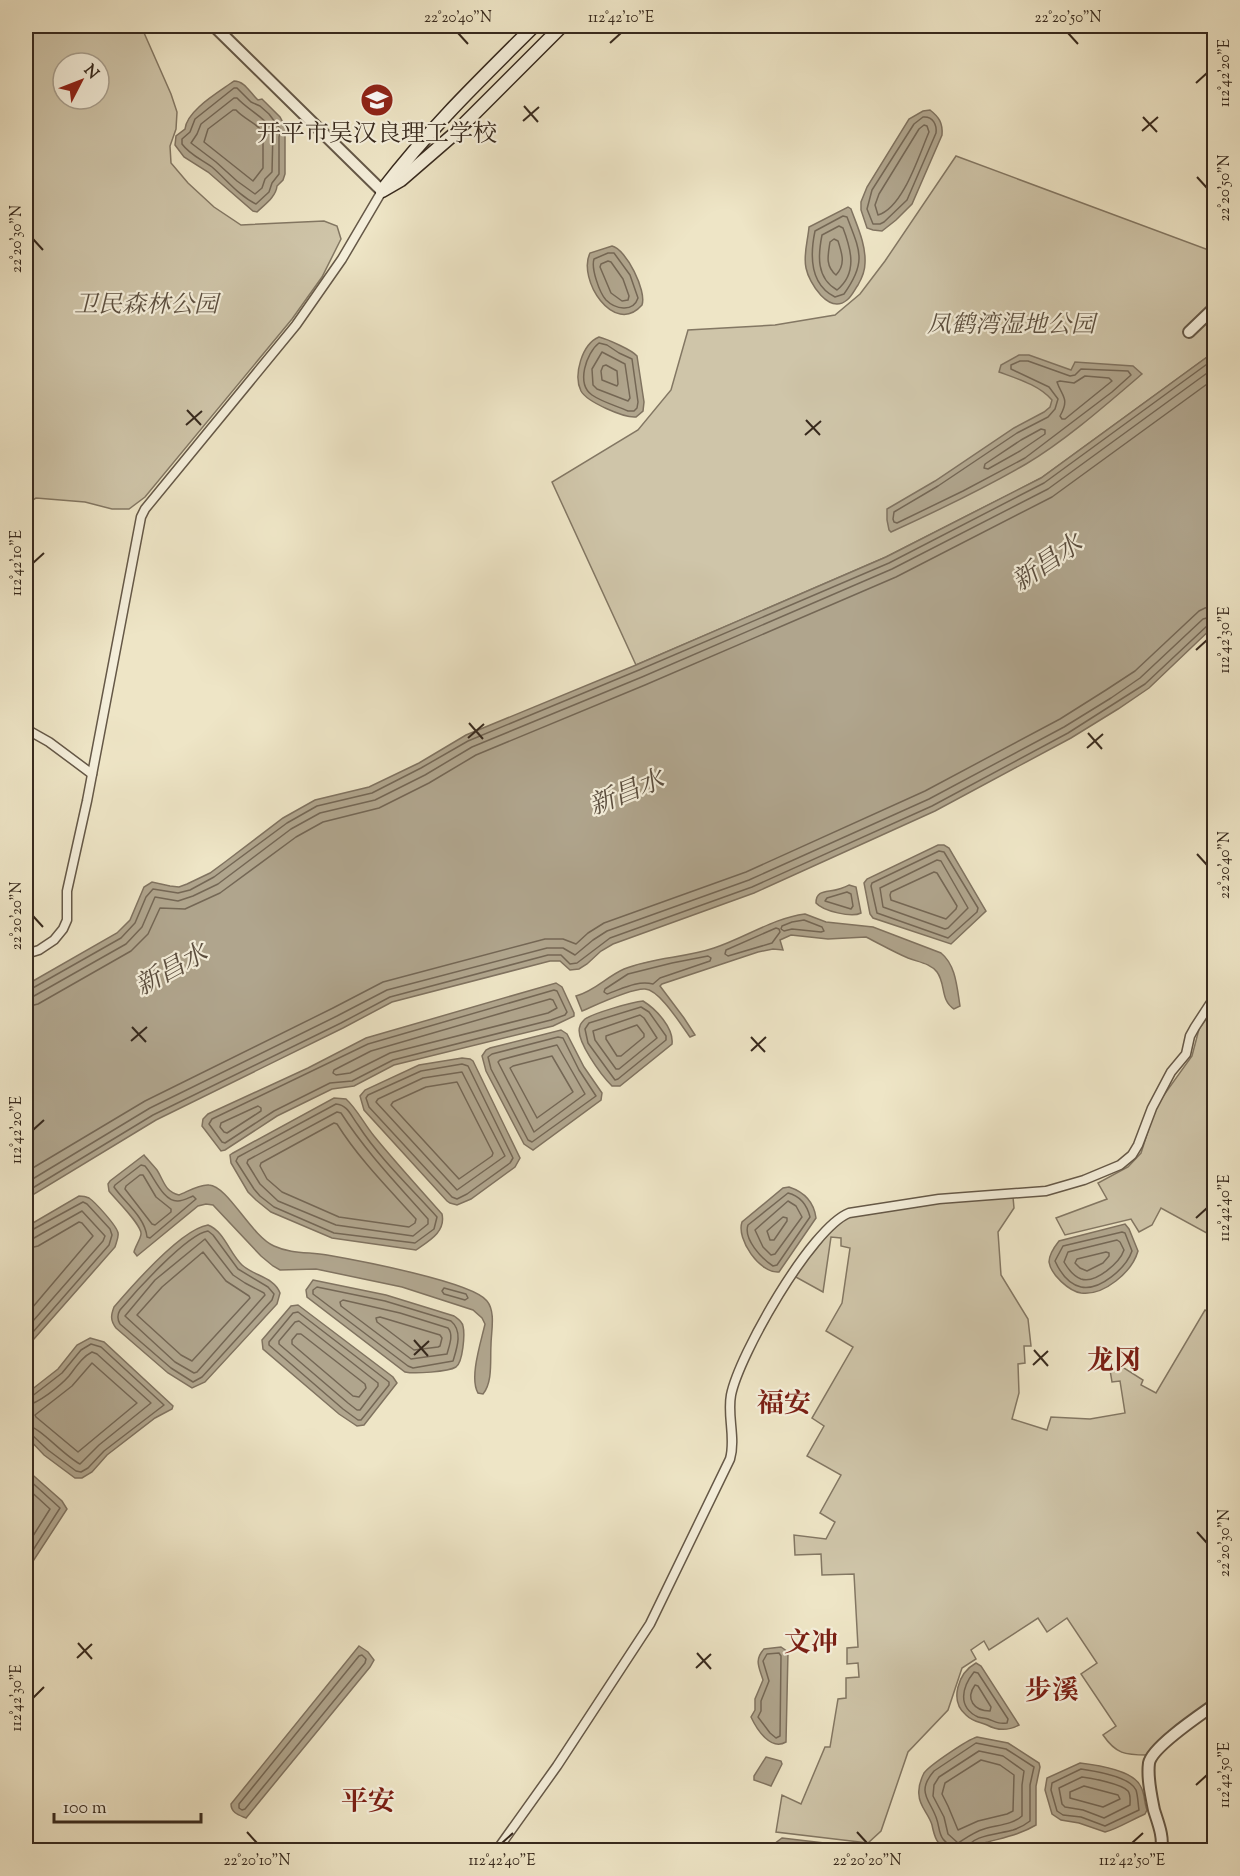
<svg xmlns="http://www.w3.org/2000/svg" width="1240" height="1876" viewBox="0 0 1240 1876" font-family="'Sorts Mill Goudy','Noto Serif SC',serif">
  <rect width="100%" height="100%" fill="#eee5c6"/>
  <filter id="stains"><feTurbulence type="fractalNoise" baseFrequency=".00333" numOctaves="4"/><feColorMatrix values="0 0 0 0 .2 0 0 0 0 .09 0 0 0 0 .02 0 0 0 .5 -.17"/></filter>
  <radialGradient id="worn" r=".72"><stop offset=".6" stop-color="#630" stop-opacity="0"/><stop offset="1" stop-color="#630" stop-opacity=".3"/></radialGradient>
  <g fill="#cfc5a9" stroke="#837763" stroke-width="1.5" fill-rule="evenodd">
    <path d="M26,26H141L171,94L177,112L176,129L170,146L171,163L188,183L214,207L241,225L324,221L337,226L341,239L322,277L292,319L145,497L129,509H112L85,502L36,498L26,504ZM63,63H99V99H63Z"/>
    <polygon points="956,156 1214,252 1214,352 1041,478 886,557 636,665 552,482 638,430 671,390 688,330 775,325 835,315 860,294 885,261"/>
    <polygon points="1214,1008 1214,1237 1161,1208 1152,1225 1139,1232 1131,1219 1065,1235 1056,1218 1107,1199 1098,1183 1128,1167 1141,1153 1156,1106 1192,1056 1199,1029"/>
    <path d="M1013,1197L1014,1208L998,1232L1001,1275L1028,1319L1031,1346H1024L1025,1363L1018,1364L1019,1393L1012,1419L1047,1430L1051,1417L1090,1419L1125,1413L1120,1381L1112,1382L1110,1370L1121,1366L1143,1380L1141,1385L1156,1393L1205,1310L1211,1313L1214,1307V1698L1195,1713L1147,1755C1125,1755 1116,1754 1103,1735L1116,1726L1081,1674L1097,1663L1067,1618L1047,1632L1038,1618L989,1650L984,1641L971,1650L976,1659L962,1668L948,1710L908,1752L881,1831L868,1843L776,1832L782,1795L801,1804L825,1747H830L838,1699L846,1698V1678L859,1677L858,1663L847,1664V1648L858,1647L854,1574L822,1575L821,1554L795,1555L794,1535L826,1539L835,1522L820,1513L841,1475L807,1456L824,1426L812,1418L853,1347L826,1331L842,1303L850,1248L841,1246V1238L831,1237L823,1292L794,1276L836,1224L848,1217L915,1205Z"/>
  </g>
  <g fill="#b0a58d" stroke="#807360" stroke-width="1.5">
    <path d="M234,81C245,81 250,93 258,100L262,99L280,117L288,132L285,136V174L283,180L277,186C276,197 264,205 257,212L253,211L208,172L184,157L175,145L176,136L185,129C187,110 219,92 234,81Z"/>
    <path d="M930,110C939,117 943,123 942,135L912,204L896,220L882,231L873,230L867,228L861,210V202L867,187L909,119L923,111Z"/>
    <path d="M848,207L851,209C857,226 866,244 865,263C865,270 862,278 858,285C855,289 852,296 847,300C829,315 809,283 806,268C803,255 808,240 809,227Z"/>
    <path d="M612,246C626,249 647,291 642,305C614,337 577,279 590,253Z"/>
    <path d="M599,337C607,339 632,350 637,356L644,402L643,411L636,417C624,418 587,402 581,391C573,375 582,344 599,337Z"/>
    <polygon points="1214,352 1214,626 1149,688 1118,709 1071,738 935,811 754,893 613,944 601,951 587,964 579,969 570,970 560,961 550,961 392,1002 343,1028 156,1120 26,1199 26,985 117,933 130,920 144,887 152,882 170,886 179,887 187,884 210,873 225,862 283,818 315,800 369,787 419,763 466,735 636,665 886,557 1041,478"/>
    <path d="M1019,355H1029L1071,370L1075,362L1133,366L1142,374C1107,404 1065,441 1026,464C983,489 937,511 891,532L889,530L887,520V509L935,481L1014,428L1044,412L1050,407L1052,400C1039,385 1018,379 999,372L1001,365Z"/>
    <polygon points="938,845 944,845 949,848 986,911 951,944 873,918 870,914 864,883 867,879"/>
    <path d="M849,885L856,887L861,913C852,918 823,911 816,903C816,889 828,893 839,889C842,888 846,887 849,885Z"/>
    <path d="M805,914L826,922L873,927L941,953C956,965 957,988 960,1006L954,1009C940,1000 946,984 937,972C930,963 918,962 908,958C894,952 880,944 866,937L828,939L791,935L780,940L783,950L773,949L758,952L662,984L660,986L684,1018L695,1035L690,1037C681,1025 660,990 645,989C631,988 596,1005 582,1011L576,996C595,991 606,977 624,969C653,957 685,958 714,948C745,938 773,918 805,914Z"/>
    <polygon points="556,983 562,987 574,1013 574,1016 553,1026 394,1065 354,1086 332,1089 277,1116 225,1150 221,1151 202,1126 203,1119 208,1114 308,1068 366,1038"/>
    <path d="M643,1001C656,1009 674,1028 672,1044L620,1086H612C602,1076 574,1039 580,1026C580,1024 584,1020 585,1019C594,1013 632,1002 643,1001Z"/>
    <polygon points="561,1030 567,1034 584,1067 602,1093 601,1100 533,1150 524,1144 486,1071 482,1056 486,1050 490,1048"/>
    <polygon points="462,1058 470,1059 473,1061 520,1158 515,1167 471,1199 457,1205 450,1203 447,1201 364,1110 360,1096 365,1090 419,1065"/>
    <path d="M334,1098L346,1099C357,1109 364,1124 374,1136C396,1163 419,1188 442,1214C446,1232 429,1241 416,1250L332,1238L271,1212L256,1200L248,1192L231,1163L230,1155L233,1153Z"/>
    <path d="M144,1155C148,1160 153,1165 157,1170C164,1181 165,1192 179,1195C187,1192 199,1184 209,1185C228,1186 251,1236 274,1246C291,1254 309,1252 327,1255C356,1260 473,1282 487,1301C496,1312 491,1332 491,1345C490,1360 493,1382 483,1394L478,1393C469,1378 481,1342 485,1324L482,1318L473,1310L402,1287L316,1269L280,1270L273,1266L261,1256L213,1205L206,1204L198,1206L137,1256L134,1252C135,1247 141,1238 141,1234C142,1225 115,1199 109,1191L108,1184L110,1181Z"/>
    <path d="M789,1187C804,1192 814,1202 816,1218L779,1272C760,1274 736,1239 742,1222L783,1188Z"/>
    <path d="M79,1196C84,1196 85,1196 89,1198C95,1202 117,1226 118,1233C119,1237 116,1243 115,1247L26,1348V1227Z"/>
    <path d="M1125,1224L1129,1229L1138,1251C1132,1272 1104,1296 1081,1293C1069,1291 1051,1275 1049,1262C1049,1255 1055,1246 1059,1241Z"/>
    <path d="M208,1225C224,1231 230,1254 242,1265C254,1276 274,1277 280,1293L277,1304L205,1382L192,1388L168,1373L116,1328C110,1320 111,1315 114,1307C132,1286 182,1229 208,1225Z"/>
    <path d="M313,1280L386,1295L454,1316C458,1319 462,1321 463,1326C465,1334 463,1362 456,1367C448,1372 414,1374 405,1372L307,1297L306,1290Z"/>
    <polygon points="298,1305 393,1377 397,1383 364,1425 357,1426 339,1414 263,1349 262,1340 291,1306"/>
    <polygon points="90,1338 104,1342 173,1406 172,1409 155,1418 107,1455 92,1472 82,1478 75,1478 44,1455 26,1436 26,1394 58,1369 77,1345"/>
    <polygon points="26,1469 62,1501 67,1509 26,1572"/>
    <path d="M359,1646L368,1652L374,1660L370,1667L246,1818C239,1815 231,1813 231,1804Z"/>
    <path d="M781,1647L788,1652L786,1742C771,1751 757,1730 751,1717L755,1710V1699L763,1680C759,1667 754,1660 764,1649Z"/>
    <path d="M976,1663L981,1666L1019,1725C1008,1731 998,1731 987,1725C980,1722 973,1722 966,1715C949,1701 958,1673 976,1663Z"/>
    <path d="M977,1737L1008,1743L1039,1763L1040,1767L1036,1786V1825C1021,1834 1006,1837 988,1842C975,1845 964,1854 949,1850C937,1847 934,1835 932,1825C929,1814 919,1806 919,1795C918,1788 921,1779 924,1773C930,1765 967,1740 977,1737Z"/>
    <polygon points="766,1757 781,1761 782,1764 771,1786 754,1780 754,1776"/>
    <path d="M1080,1763C1097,1765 1134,1770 1141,1787C1145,1794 1144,1803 1147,1810L1145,1814C1133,1819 1117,1829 1105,1832L1079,1823L1061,1820L1052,1814L1045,1790L1047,1778Z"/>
    <polygon points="782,1838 833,1844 838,1845 843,1850 766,1850"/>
  </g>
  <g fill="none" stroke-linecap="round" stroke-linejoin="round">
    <g stroke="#746755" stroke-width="1.5">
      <path d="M234,88H237L251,102L260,106L269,114L281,130L279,137V174L272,183L269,192L256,204C239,196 226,179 212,167C201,159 190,155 182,144V139L190,132L195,119Z"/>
      <path d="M234,98H237C248,110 263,116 273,130L272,172L265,179L262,188L255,194L237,181L216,162L191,143L197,134L201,124Z"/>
      <path d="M233,110H236C244,119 255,122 263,132V168L253,181L204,142L208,129Z"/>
      <path d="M923,117C933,116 937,125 936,133L907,200L884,222L880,224H873L867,209L872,190L914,124Z"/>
      <path d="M924,125L927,126L929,132C919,155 903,208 878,215L875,205L879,194L919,129Z"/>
      <path d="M843,216L847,217C860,251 867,262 844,294L835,297C809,284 810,255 815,231Z"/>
      <path d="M839,226L843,228C851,249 858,273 837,290C816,278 818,255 822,235Z"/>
      <path d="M834,239L838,241C842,253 846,265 836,275C825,266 828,255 830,242Z"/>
      <path d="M608,253H614L630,275L638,298C633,313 615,309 606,300C599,292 591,268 594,259Z"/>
      <polygon points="608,261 611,262 623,279 629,296 628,300 622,301 611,293 600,267 601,264"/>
      <path d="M599,343L607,345L619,353L632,359L638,402L637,408L634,411H628C617,406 602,402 592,395C576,384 586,353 599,343Z"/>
      <polygon points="602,352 625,364 630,398 628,401 597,389 593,385 592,369"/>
      <polygon points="1020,361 1028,361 1070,376 1075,375 1081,369 1128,371 1131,375 1112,392 1025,458 963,491 897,523 894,522 893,519 894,512 938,486 1017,433 1048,417 1055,409 1058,399 1049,387 1011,369 1011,365"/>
      <polygon points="606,365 617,371 618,384 617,386 602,380 601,371 603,366"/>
      <path d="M1085,376L1109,378L1112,381L1065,419H1062L1060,416C1070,398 1062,397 1057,382L1060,381L1074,383Z"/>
      <polygon points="1041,429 1045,430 1045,434 1020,451 988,469 984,468 985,464 1021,440"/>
      <polygon points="939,851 944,852 978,908 977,912 948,938 877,913 871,886 872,883"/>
      <polygon points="937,860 941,861 968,908 948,928 945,929 883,907 880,888"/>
      <polygon points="934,872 937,873 957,906 956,909 946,919 891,900 890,895 891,892"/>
      <polygon points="847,892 851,894 853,906 851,909 825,901 827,898"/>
      <polygon points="804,920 822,927 824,931 821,932 792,929 784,931 781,929 782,926 792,922"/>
      <polygon points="776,928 779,929 780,932 772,943 728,956 725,954 726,950"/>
      <path d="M708,956L711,958L710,961L660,978L653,984C637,980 622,989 607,994L604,992L605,989L628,974L672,963Z"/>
      <polyline points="26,990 31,989 121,938 135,923 146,897 153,889 178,893 190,890 214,877 287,823 317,806 372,793 421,768 468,741 639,670 889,563 1044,483 1214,359"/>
      <polygon points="554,990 557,991 567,1012 565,1015 551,1020 393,1060 352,1081 330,1083 274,1111 225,1143 222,1142 209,1124 212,1119 368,1044"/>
      <polyline points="26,998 34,996 126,944 142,927 155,897 178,901 193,896 218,884 291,829 320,813 375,800 425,775 472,747 642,677 892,569 1048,489 1214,368"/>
      <polygon points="550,999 553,1000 557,1008 548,1013 390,1053 350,1073 336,1075 333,1073 334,1070 371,1051"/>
      <polyline points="26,1007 38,1004 131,951 148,934 160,908 185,909 220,893 296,837 323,822 379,808 429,783 476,755 645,685 896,577 1052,497 1214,379"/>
      <polygon points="641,1007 649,1012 666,1036 666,1040 618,1079 615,1080 588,1043 585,1029 589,1023"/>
      <polygon points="640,1015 644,1018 657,1038 619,1069 616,1069 595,1040 593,1031"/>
      <polygon points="637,1025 644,1034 644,1037 621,1056 617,1056 606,1039 606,1036"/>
      <polygon points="558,1037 563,1038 579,1070 596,1096 532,1142 528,1140 491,1069 488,1057 492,1054"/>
      <polygon points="557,1045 585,1094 534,1132 498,1062 500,1060"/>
      <polygon points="552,1056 573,1092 537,1118 510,1068 513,1066"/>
      <polygon points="462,1064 468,1066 513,1158 510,1163 467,1194 457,1199 452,1197 369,1107 366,1098 368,1095 421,1071"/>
      <polygon points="462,1072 505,1156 457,1190 376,1102 378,1099 423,1078"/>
      <polygon points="457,1082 493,1153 492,1156 459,1179 391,1105 393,1102 426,1087"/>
      <path d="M336,1104C348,1105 351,1116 358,1125C380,1159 410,1187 437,1217L434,1229L415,1243L334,1233L274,1207L260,1196L254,1189L236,1161L238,1157Z"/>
      <polygon points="258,1106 261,1108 261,1111 227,1133 224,1132 220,1127 221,1123"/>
      <path d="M337,1112L341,1113C366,1152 398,1185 428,1219V1224L413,1236L336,1225L278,1201L260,1184L247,1163L248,1160Z"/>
      <path d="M334,1123L337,1124C359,1159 388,1188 416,1219L415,1223L409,1227L339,1217L282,1192L267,1179L260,1166L261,1163Z"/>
      <path d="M141,1165L145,1166C154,1176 163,1202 178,1201C183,1201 188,1198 193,1196L196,1199L150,1238L147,1237C145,1217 125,1203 114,1187L115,1185Z"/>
      <polyline points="26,1172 145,1101 333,1008 383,982 545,939 563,939 576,944 588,933 604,923 746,872 925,791 1060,719 1106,690 1135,671 1199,611 1205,608 1214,606"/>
      <polygon points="140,1175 143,1175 156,1197 171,1209 171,1212 155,1225 152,1224 125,1189 126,1186"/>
      <polyline points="26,1183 150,1108 337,1016 387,990 547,948 563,948 575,955 593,940 607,931 749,880 929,799 1064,727 1111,698 1140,678 1203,619 1214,616"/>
      <polyline points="26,1192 153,1115 341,1023 390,997 548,955 561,955 570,964 577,963 610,938 752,887 932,806 1068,733 1145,684 1208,625 1214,623"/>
      <path d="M788,1193C800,1196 807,1205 810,1217L777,1265L773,1266C762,1259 743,1239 748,1225Z"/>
      <polygon points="788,1201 796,1206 802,1217 775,1254 771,1255 763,1247 755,1230"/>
      <polygon points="783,1217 787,1218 787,1221 774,1240 770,1240 767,1231"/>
      <path d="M208,1231L213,1235L238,1269L268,1287L274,1294L272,1300L202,1377L193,1382L171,1368L120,1324C117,1319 117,1315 120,1310C135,1292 187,1234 208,1231Z"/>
      <polyline points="26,1232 30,1231 83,1202 87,1204 110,1229 112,1235 109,1245 26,1340"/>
      <path d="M1122,1232L1125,1233L1132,1251C1126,1268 1100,1291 1081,1287C1068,1284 1060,1272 1055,1261L1063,1246Z"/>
      <polygon points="205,1239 233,1275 245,1283 264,1293 265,1295 197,1372 194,1373 175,1362 125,1316 155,1280"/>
      <polyline points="26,1240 34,1238 82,1211 105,1236 103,1241 26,1329"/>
      <path d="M1117,1240L1120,1242L1124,1250C1120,1262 1096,1284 1081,1279C1073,1276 1068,1269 1064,1262L1068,1252Z"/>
      <polyline points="26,1249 38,1246 79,1222 82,1223 93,1236 26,1315"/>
      <polygon points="203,1252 226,1281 249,1296 250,1298 192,1361 181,1355 137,1315 162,1287"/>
      <polygon points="1106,1252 1109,1253 1109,1256 1103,1263 1087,1271 1080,1268 1075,1263 1077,1259"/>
      <path d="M317,1287L385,1301L451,1321C463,1331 457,1348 453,1361L413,1368L408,1366L313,1294V1290Z"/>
      <polygon points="444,1288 466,1294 468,1298 465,1300 444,1294 442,1291"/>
      <path d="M343,1300L400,1313L448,1328C454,1335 449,1346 447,1354L411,1359L341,1306L340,1302Z"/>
      <polygon points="298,1312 389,1382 389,1385 361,1420 358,1420 343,1409 269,1345 269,1342 293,1313"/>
      <polygon points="380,1317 440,1335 442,1338 440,1346 438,1347 414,1350 377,1322 376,1318"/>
      <polygon points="299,1321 378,1383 378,1386 360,1410 357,1410 348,1403 279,1344 279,1341 295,1322"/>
      <polygon points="297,1334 301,1334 365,1384 366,1388 359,1397 353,1396 292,1344 292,1340"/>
      <polygon points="92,1363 137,1403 78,1452 36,1417 35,1415 72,1386"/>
      <polyline points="26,1398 31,1397 62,1373 81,1350 91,1344 101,1347 164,1405 104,1451 88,1468 81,1472 76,1471 48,1450 31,1434 26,1432"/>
      <path d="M26,1405C37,1405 61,1385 69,1376C76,1367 82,1357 92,1352L97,1354L151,1403L99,1445L80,1464C64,1456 39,1426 26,1425"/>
      <polyline points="26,1477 60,1508 26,1561"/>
      <polyline points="26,1487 50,1509 26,1547"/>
      <polygon points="779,1653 781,1656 780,1736 776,1738 770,1733 758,1717 761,1711 761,1701 769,1681 763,1661 767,1654"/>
      <polygon points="362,1655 366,1659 365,1663 245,1809 242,1810 239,1808 239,1804 359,1656"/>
      <path d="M974,1672L978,1673L1008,1719L1007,1723C998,1724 996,1722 988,1719C985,1718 981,1718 978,1717C957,1707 962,1687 974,1672Z"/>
      <path d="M975,1685L978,1686L991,1707L990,1711C974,1711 965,1699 975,1685Z"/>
      <path d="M979,1751L1003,1756L1024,1771L1022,1785V1816C1012,1825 997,1825 984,1829C974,1832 966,1838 958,1843L948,1834L944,1817L933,1796L934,1785L939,1777Z"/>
      <polygon points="981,1760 1000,1765 1014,1775 1013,1811 1007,1814 978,1821 958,1830 948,1806 942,1794 945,1783"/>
      <path d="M1081,1769C1095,1771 1130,1777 1136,1790C1138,1796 1138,1804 1139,1810L1105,1826L1081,1817L1063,1815L1057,1811L1051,1790L1052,1783Z"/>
      <path d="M1082,1777C1091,1778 1122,1784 1128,1791C1131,1795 1130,1801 1130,1805L1104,1818L1083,1810L1065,1807L1062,1804L1059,1788Z"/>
      <polygon points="1084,1786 1118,1795 1120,1799 1103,1807 1070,1798 1070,1792"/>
      <polyline points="776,1850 784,1845 835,1850"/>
      <path d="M950,1850C949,1843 947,1844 943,1839C939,1834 939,1826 937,1820C931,1800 915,1793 934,1771L976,1743L1006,1749L1034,1767L1030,1785V1821C1025,1825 1019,1828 1013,1830C1000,1834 969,1835 967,1850"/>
    </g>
    <defs>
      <g id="minor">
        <polyline points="26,729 49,742 92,774"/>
        <polyline points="26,954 39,950 54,940 63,929 67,920 67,891 87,801 141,517 145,509 296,325 342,259 382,191"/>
        <path d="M497,1850L557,1766L650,1624L730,1459C736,1438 727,1416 731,1395C739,1355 811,1228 849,1213L939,1199L1046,1191L1084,1180L1120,1165L1132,1155L1138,1145L1152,1108L1171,1072L1186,1054L1190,1036L1195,1027L1210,1004L1214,1001"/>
      </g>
      <g id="tertiary">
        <polyline points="214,26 382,191"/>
        <polyline points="1189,332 1214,308"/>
        <path d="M1161,1850C1164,1837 1158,1823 1154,1810C1151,1795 1147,1778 1149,1763C1152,1747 1200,1715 1214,1705"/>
      </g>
      <g id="secondary">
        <path d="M384,188C429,129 482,78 534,26"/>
        <polyline points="382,191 401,180 453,135 562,26"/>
      </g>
    </defs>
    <use href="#minor" stroke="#655847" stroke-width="11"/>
    <use href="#tertiary" stroke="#655847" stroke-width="14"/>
    <use href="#secondary" stroke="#37291d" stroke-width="15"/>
    <use href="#minor" stroke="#f4eeda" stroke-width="8"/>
    <use href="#tertiary" stroke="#f4eeda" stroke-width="10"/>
    <use href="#secondary" stroke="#f4eeda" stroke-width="12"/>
  </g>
  <path fill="none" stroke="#37291d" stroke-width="2" d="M458,33L468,44M1068,33L1078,44M610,43L621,33M1196,83L1207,73M524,106L538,122M1143,117L1157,132M523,121L539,107M1142,131L1158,117M1197,177L1207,188M33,239L43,250M187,410L201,425M806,420L820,435M186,425L202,411M805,435L821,421M33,563L44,553M1196,650L1207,640M469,723L483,739M1088,733L1102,749M468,738L484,724M1087,748L1103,734M1197,854L1207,865M33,916L43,927M132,1027L146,1042M751,1037L765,1052M131,1041L147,1027M751,1051L766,1037M33,1130L44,1120M1196,1218L1207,1208M414,1340L428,1356M1034,1350L1048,1366M414,1355L429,1341M1033,1365L1048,1351M1197,1532L1207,1543M78,1643L92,1659M697,1653L711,1669M77,1658L92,1644M696,1668L711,1654M33,1698L44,1687M1196,1785L1207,1775M247,1832L257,1843M857,1832L867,1843M502,1843L513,1833M1132,1843L1143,1833"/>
  <defs>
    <symbol id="school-disc" viewBox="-11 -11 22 22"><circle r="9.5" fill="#8f2418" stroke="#f4eeda"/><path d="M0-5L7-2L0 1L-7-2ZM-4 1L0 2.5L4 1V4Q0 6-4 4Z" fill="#fff"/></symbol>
  </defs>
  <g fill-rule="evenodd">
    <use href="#school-disc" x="358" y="81" width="38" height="38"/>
  </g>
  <g text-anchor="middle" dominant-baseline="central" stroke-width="4.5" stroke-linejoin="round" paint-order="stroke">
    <g font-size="24" fill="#37291d" stroke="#f4eeda">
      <text x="377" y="135">开平市吴汉良理工学校</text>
    </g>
    <g font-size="24" font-style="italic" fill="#5d5040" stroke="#f4eeda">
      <text x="146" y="306">卫民森林公园</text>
      <text x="1011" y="326">凤鹤湾湿地公园</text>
    </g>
    <g font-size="26" font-style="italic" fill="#5b4e3f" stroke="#f4eeda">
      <text transform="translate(1048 564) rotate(-34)">新昌水</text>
      <text transform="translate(627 794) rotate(-22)">新昌水</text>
      <text transform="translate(172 971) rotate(-29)">新昌水</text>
    </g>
    <g font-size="27" font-weight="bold" fill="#7a1f14" stroke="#f4eeda">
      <text x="1114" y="1362">龙冈</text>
      <text x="784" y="1405">福安</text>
      <text x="811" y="1644">文冲</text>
      <text x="1052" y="1692">步溪</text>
      <text x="368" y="1803">平安</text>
    </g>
  </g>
  <rect width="1240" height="1876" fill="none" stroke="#eee5c6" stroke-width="66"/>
  <g transform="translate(81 81) rotate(48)"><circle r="28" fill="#f4eeda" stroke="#a89f8e" stroke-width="1.5"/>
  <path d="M0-4.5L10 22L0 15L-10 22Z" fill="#8f2418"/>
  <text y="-9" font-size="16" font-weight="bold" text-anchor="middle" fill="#37291d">N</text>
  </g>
  <path d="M54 1813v9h147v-9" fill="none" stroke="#37291d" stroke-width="3"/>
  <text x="63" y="1813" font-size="18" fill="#37291d" stroke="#f4eeda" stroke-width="4.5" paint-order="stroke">100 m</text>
  <rect x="33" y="33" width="1174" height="1810" fill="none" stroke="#37291d" stroke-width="2"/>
  <g font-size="15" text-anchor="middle" fill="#37291d">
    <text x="458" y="22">22°20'40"N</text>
    <text x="621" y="22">112°42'10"E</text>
    <text x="1068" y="22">22°20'50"N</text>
    <text transform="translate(1224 73) rotate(-90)" y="5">112°42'20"E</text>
    <text transform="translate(1224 188) rotate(-90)" y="5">22°20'50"N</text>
    <text transform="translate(16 239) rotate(-90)" y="5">22°20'30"N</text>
    <text transform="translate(16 563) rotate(-90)" y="5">112°42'10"E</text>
    <text transform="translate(1224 640) rotate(-90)" y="5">112°42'30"E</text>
    <text transform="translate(1224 865) rotate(-90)" y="5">22°20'40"N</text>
    <text transform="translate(16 916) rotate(-90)" y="5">22°20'20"N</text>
    <text transform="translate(16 1130) rotate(-90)" y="5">112°42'20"E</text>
    <text transform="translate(1224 1208) rotate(-90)" y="5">112°42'40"E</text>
    <text transform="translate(1224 1543) rotate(-90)" y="5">22°20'30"N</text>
    <text transform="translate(16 1698) rotate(-90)" y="5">112°42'30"E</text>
    <text transform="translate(1224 1775) rotate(-90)" y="5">112°42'50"E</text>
    <text x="257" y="1865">22°20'10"N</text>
    <text x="502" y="1865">112°42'40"E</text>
    <text x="867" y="1865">22°20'20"N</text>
    <text x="1132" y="1865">112°42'50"E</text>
  </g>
  <rect width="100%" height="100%" filter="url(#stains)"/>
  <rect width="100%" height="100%" fill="url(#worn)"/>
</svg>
